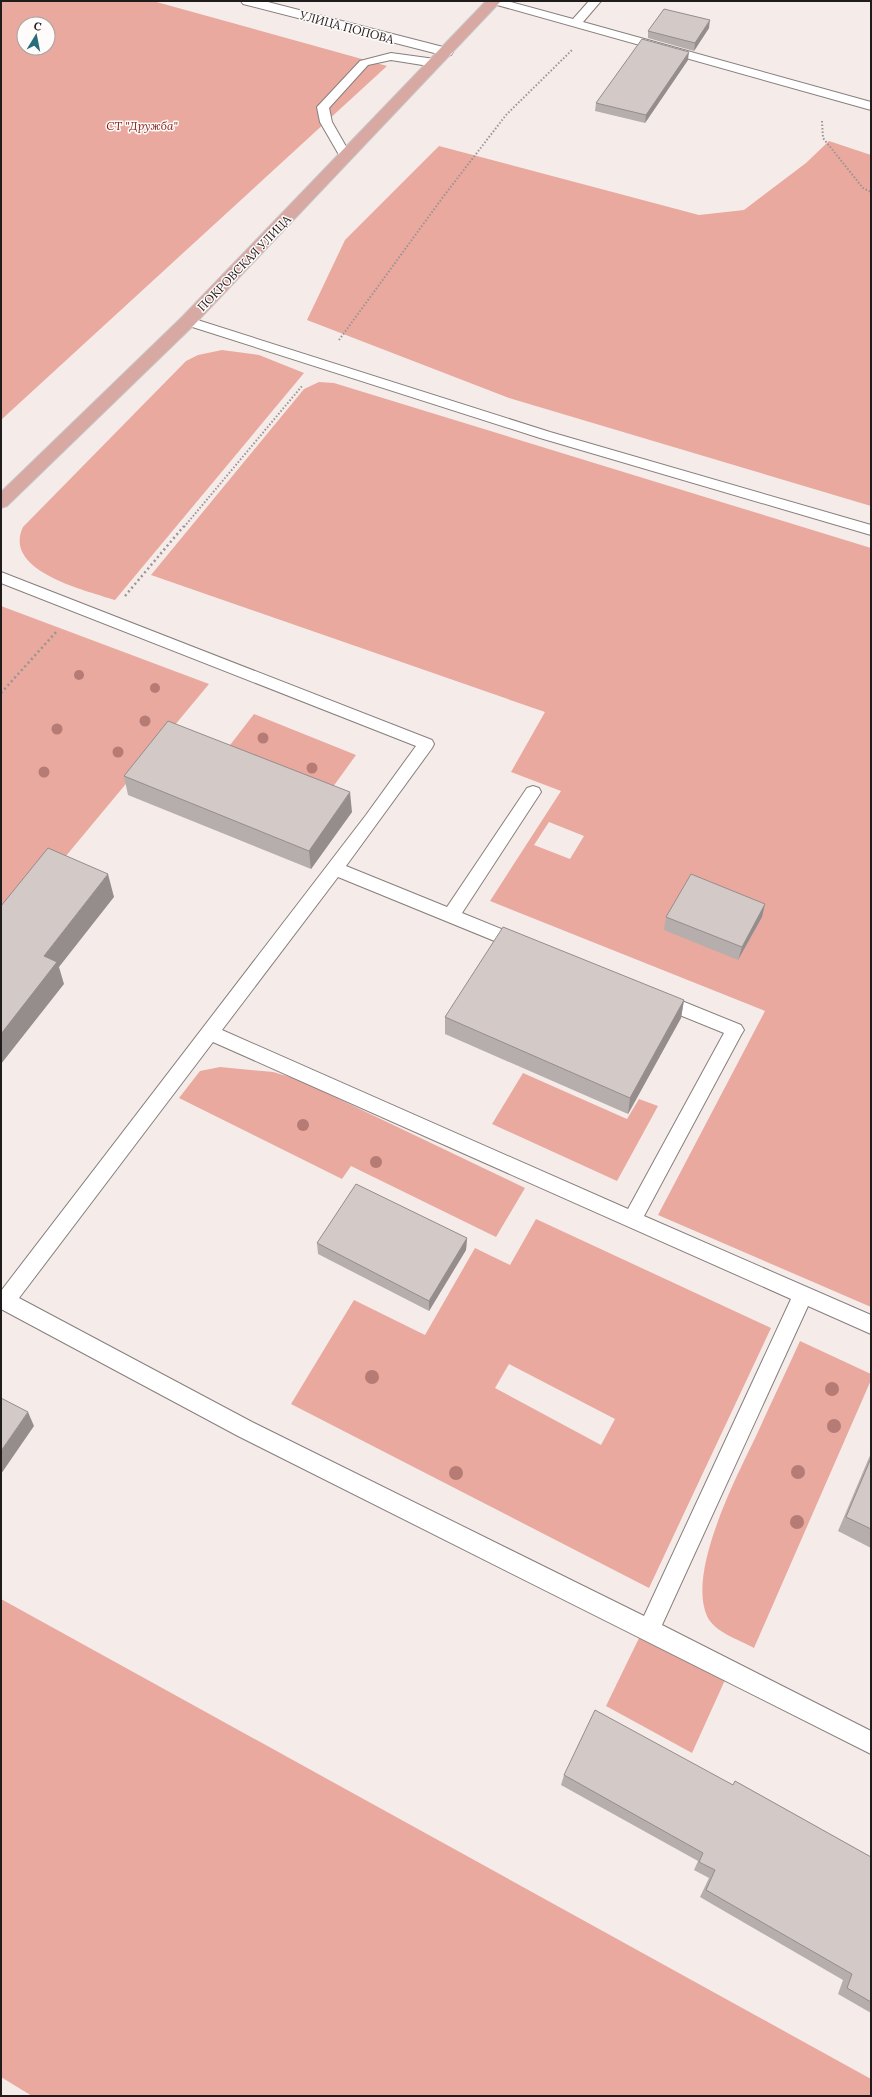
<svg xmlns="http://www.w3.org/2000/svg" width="872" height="2097" viewBox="0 0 872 2097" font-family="Lora,serif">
  <rect width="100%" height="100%" fill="#f5ecea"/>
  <g fill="#e9a99e" fill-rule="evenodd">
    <path d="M1,1H153L387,66L1,420ZM24,24H48V48H24Z"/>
    <polygon points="829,141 871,155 871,506 509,398 307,320 345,240 439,146 699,215 744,210 806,163"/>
    <path d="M222,350L259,355L304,373L115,600C85,590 2,571 23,527L186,361L198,355Z"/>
    <path d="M319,382L334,383L871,548V1307L658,1215L765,1011L490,901L561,791L511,772L545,712L151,575L304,389ZM549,822L584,836L570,859L534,845Z"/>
    <polygon points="1,606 209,684 1,934"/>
    <polygon points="254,714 356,755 330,791 227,749"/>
    <polygon points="220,1067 273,1072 297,1079 525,1188 496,1237 351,1166 342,1179 179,1098 200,1071"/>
    <polygon points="523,1073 627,1119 639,1099 658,1106 617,1181 492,1124"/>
    <path d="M536,1219L771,1328L649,1588L291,1404L354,1300L425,1335L475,1248L510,1265ZM509,1364L615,1419L601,1445L495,1388Z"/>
    <path d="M800,1341L871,1374V1380L754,1648C738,1639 714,1632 707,1616C687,1571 737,1476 757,1434C771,1403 786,1372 800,1341Z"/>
    <polygon points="1,1599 871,2079 871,2096 32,2096 1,2077"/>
    <polygon points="641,1634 725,1680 692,1753 606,1706"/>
  </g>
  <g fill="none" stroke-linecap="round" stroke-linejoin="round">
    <defs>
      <g id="lane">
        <polygon points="488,1 507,1 573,19 589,1 601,1 583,22 871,102 871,110 490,3"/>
        <polygon points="391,53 435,59 441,63 435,67 391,60 368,65 329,108 332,122 352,157 350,160 342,160 320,122 317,107 360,61"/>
        <polygon points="188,317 550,432 871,525 871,535 540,438 183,324 181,321"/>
        <path d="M1,572L432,740L434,744L432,748L346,866L447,907L527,788L533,786L539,788L541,792L462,913L526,939L529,944L526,949L520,951L514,949L338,877L222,1030L628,1209L724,1033L655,1005L652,1000L655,995L661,993L667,995L741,1025L744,1030L741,1035L644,1216L871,1315V1334L808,1306L662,1625L871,1731V1754L238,1436L1,1309V1291L366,815L416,746L1,583ZM213,1042L791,1299L644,1616L252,1422L19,1298Z"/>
      </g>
      <polygon id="street" points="241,1 264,1 451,49 453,52 451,55 446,56 243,4"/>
      <polygon id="primary" points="486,1 501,1 194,325 7,506 1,508 1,492 182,317"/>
    </defs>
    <use href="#lane" stroke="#877f7d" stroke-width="2"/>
    <use href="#street" stroke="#877f7d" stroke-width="2"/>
    <use href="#primary" stroke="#c9c9c9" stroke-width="2"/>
    <g stroke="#9a9492" stroke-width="2" stroke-dasharray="1.5 2" stroke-linecap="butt">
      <polyline points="822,121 823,138 863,188 871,192"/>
      <polyline points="339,340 443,197 506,115 572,50"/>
      <polyline points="184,527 302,386"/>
    </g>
    <g stroke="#9a9492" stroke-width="2.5" stroke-dasharray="2 3" stroke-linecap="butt">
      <polyline points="125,596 184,526"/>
      <polyline points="1,693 57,631"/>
    </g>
    <use href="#lane" fill="#fff" fill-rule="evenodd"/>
    <use href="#street" fill="#fff" fill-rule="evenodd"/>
    <use href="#primary" fill="#d7a9a2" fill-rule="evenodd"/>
  </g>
  <g fill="#b67b74">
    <circle cx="79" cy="675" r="5"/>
    <circle cx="155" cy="688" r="5"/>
    <circle cx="145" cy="721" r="5.5"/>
    <circle cx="57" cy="729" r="5.5"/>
    <circle cx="263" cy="738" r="5.5"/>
    <circle cx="118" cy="752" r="5.5"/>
    <circle cx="312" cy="768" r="5.5"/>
    <circle cx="44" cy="772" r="5.5"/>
    <circle cx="303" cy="1125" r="6"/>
    <circle cx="376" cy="1162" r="6"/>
    <circle cx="372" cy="1377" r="7"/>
    <circle cx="832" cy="1389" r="7"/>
    <circle cx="834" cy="1426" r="7"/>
    <circle cx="798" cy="1472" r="7"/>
    <circle cx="456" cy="1473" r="7"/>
    <circle cx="797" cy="1522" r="7"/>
  </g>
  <g fill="#b5aeac">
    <polygon points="709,28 694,51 648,38 648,31"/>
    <polygon points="688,60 645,123 595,111 596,103"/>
    <polygon points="124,776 352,812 311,869 128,795"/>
    <polygon points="765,904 762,917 738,960 664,930 666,917"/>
    <polygon points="684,1000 681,1018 628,1114 445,1034 445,1017"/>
    <polygon points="467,1238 466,1250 429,1311 318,1254 317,1243"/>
    <polygon points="871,1453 871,1548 838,1531"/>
    <polygon points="564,1775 733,1785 735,1781 871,1857 871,2013 838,1994 843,1980 700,1897 709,1878 694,1870 698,1861 561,1785"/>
  </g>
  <g fill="#948d8c">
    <polygon points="710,20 709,28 694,51 695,43"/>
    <polygon points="689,52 688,60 645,123 646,115"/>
    <polygon points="350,792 352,812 311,869 309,851"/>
    <polygon points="108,874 114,897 59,967 64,984 1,1064 1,1034 44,956"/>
    <polygon points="765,904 762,917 738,960 742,947"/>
    <polygon points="684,1000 681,1018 628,1114 630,1098"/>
    <polygon points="467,1238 466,1250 429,1311 429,1301"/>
    <polygon points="28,1412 34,1426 1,1474 1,1451"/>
  </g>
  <g fill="#d3cac8" stroke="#948d8c">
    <polygon points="664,9 710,20 695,43 648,31"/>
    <polygon points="642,39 689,52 646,115 596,103"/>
    <polygon points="168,721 350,792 309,851 124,776"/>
    <polygon points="48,848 108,874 44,956 57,962 1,1034 1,906"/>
    <polygon points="691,874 765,904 742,947 666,917"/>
    <polygon points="503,927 684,1000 630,1098 445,1017"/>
    <polygon points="356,1184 467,1238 429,1301 317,1243"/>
    <polygon points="1,1398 28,1412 1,1451"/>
    <polygon points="871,1458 871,1529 846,1517"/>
    <polygon points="595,1710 733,1785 735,1781 871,1857 871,2002 847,1988 852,1974 706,1890 715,1870 699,1862 703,1853 564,1775"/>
  </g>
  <g text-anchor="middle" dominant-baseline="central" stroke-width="3" stroke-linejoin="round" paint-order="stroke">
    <g font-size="12" fill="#201c1c" stroke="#fffbfa">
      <text transform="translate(347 27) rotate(15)">УЛИЦА ПОПОВА</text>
      <text transform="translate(244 263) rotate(-46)">ПОКРОВСКАЯ УЛИЦА</text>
    </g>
    <g font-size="12" font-style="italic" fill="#821e14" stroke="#fffbfa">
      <text x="142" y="125">СТ "Дружба"</text>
    </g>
  </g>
  <rect width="872" height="2097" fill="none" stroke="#201c1c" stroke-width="4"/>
  <g transform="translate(36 36) rotate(10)"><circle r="19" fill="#fffbfa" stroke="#a6a2a1"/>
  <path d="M0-3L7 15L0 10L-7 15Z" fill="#266e7a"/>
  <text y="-6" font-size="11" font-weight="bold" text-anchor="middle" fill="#201c1c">С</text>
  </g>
</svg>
